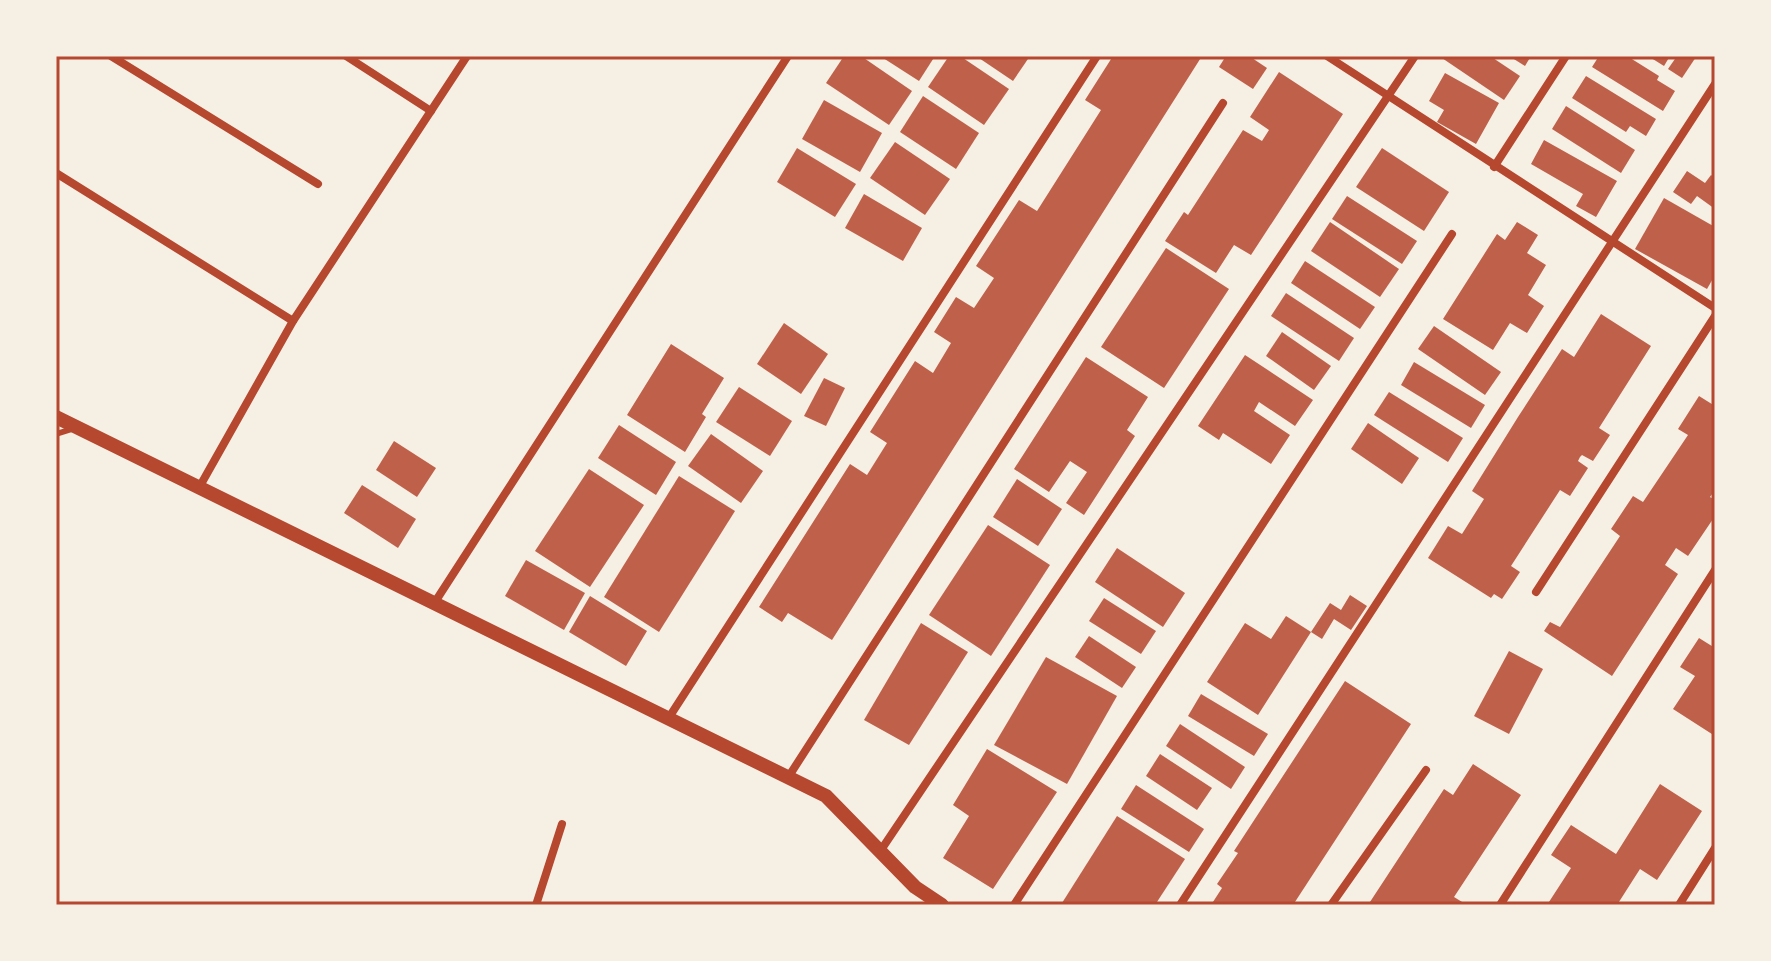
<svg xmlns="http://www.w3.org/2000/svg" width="1771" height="961" viewBox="0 0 1771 961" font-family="Helvetica,sans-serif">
  <rect width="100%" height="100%" fill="#f6efe4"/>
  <g fill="#bf614a">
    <polygon points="844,56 861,56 912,91 889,125 826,83"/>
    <polygon points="880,56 935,56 919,81"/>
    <polygon points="949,56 960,56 1009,89 984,125 928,87"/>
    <polygon points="976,56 1030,56 1013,81"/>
    <polygon points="1113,56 1202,56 832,640 788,613 782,622 759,607 850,464 867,475 887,443 870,432 915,361 933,373 951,343 934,332 956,297 974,308 994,278 976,266 1019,200 1037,211 1101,110 1085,100"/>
    <polygon points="1226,56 1249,56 1267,68 1253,89 1219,67"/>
    <polygon points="1439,56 1490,56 1520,76 1504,100"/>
    <polygon points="1509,56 1531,56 1525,66"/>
    <polygon points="1599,56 1627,56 1659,76 1657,80 1675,91 1663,111 1592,67"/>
    <polygon points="1648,56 1670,56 1664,66"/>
    <polygon points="1677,56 1696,57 1682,78 1668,69"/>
    <polygon points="1279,72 1343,114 1251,255 1234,245 1216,273 1165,241 1184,212 1188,215 1243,130 1262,141 1269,130 1250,117"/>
    <polygon points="1445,73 1499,103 1476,144 1437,122 1444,110 1429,101"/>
    <polygon points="1586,76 1656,119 1646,136 1630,126 1626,132 1572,98"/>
    <polygon points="923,96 979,133 956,169 900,132"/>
    <polygon points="824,100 882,133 860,172 802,139"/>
    <polygon points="1566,106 1635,150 1621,173 1552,129"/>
    <polygon points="1544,140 1617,181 1596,217 1576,206 1583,194 1531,164"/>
    <polygon points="895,142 950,179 925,215 870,178"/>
    <polygon points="797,148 856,184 835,217 777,182"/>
    <polygon points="1382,148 1449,192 1424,231 1356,187"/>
    <polygon points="1687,171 1705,183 1711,175 1715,178 1715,209 1697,196 1691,204 1673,192"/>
    <polygon points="864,194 922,228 903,261 845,228"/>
    <polygon points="1347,196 1417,241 1402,264 1332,219"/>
    <polygon points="1664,198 1715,227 1715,275 1707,289 1635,249"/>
    <polygon points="1330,222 1399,269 1380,297 1311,251"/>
    <polygon points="1517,222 1538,235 1527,253 1546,265 1528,295 1544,306 1527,333 1510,323 1493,350 1443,319 1497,234 1505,240"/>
    <polygon points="1166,248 1229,289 1164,388 1101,347"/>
    <polygon points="1305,261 1375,307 1360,329 1291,283"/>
    <polygon points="1286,293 1354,338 1339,361 1271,316"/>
    <polygon points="1601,314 1651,346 1599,428 1610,435 1593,461 1582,455 1580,457 1578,461 1588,468 1570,496 1560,490 1511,566 1520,572 1502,599 1494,594 1491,598 1428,558 1448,526 1462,534 1484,499 1472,491 1518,417 1562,349 1574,357"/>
    <polygon points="784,323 828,354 801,394 757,364"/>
    <polygon points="1434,326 1501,372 1485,395 1418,349"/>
    <polygon points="1282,332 1331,366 1314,390 1266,356"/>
    <polygon points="671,344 724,378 702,414 706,417 685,452 627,415"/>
    <polygon points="1245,355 1313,400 1295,426 1259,402 1254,411 1290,435 1271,464 1223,433 1219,440 1198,426"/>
    <polygon points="1086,357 1148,397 1127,430 1135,436 1084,515 1066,503 1087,472 1070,461 1049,492 1014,469"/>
    <polygon points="1414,362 1485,405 1471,428 1401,385"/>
    <polygon points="824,378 845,388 826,426 804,416"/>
    <polygon points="739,387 792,421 770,456 716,422"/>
    <polygon points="1389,392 1463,438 1448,462 1374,415"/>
    <polygon points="1699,396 1715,406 1715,490 1710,497 1715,500 1715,516 1688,556 1676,548 1665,565 1678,574 1612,676 1544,631 1550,622 1560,627 1620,536 1611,529 1633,496 1643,502 1688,435 1678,429"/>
    <polygon points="1368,423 1419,458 1402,484 1351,449"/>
    <polygon points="619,425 676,462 656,495 598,458"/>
    <polygon points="711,434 763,471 741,503 688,466"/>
    <polygon points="394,441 436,468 417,497 376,470"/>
    <polygon points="589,469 644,505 590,587 535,551"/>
    <polygon points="679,476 735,511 659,632 604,597"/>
    <polygon points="1017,479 1062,509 1038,546 993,517"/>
    <polygon points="362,485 416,519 398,548 344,513"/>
    <polygon points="988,525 1050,565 991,656 929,615"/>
    <polygon points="1117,548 1185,593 1163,627 1095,582"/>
    <polygon points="526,560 585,593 564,630 505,596"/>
    <polygon points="1350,595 1367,606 1351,630 1334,619 1322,639 1311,632 1258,715 1207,682 1245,623 1271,639 1286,616 1311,632 1330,603 1341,610"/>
    <polygon points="590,596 647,631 626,666 569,632"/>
    <polygon points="1104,598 1156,631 1141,654 1089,621"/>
    <polygon points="921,623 968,652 909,745 864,720"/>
    <polygon points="1089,636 1136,667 1122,688 1075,657"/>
    <polygon points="1699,638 1715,648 1715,736 1673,709 1695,676 1680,667"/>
    <polygon points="1509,651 1543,669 1509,734 1474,716"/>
    <polygon points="1046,657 1117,696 1067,784 994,745"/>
    <polygon points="1345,681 1411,724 1293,905 1211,905 1222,888 1217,884 1238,853 1234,851"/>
    <polygon points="1201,694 1268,734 1254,756 1188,716"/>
    <polygon points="1180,724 1245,767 1231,789 1166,746"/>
    <polygon points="987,749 1057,792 993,889 943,858 969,816 953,805"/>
    <polygon points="1160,754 1212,788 1197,810 1146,776"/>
    <polygon points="1473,764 1521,795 1454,897 1467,905 1368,905 1444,789 1453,795"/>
    <polygon points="1660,784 1702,811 1657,880 1640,869 1617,905 1547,905 1571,868 1551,855 1571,825 1616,854"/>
    <polygon points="1136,785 1204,829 1189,852 1121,809"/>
    <polygon points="1117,816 1185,859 1155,905 1066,905 1062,903"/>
  </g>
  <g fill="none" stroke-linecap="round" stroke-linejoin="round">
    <polyline stroke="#b5482f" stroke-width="6" points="56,434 72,429"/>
    <g stroke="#b5482f" stroke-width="8">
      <polyline points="111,56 318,184"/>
      <polyline points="346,56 431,111"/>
      <polyline points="1327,56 1715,308"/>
      <polyline points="1494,167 1566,56"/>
      <polyline points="56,173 293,321"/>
      <polyline points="200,486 293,321 467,56"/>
      <polyline points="1536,592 1715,316"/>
      <polyline points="435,602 788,56"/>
      <polyline points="668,719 1097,56"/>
      <polyline points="789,776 1223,103"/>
      <polyline points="881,850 1415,56"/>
      <polyline points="536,905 562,824"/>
      <polyline points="1014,905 1452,234"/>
      <polyline points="1180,905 1715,84"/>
      <polyline points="1331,905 1426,770"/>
      <polyline points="1500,905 1715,570"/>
      <polyline points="1679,905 1715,848"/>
    </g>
    <polyline stroke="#b5482f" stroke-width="14" points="56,417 826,796 915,887 942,905"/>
  </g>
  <rect width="1771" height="961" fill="none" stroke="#f6efe4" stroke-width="116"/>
  <rect x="58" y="58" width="1655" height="845" fill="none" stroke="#b5482f" stroke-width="3"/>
</svg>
